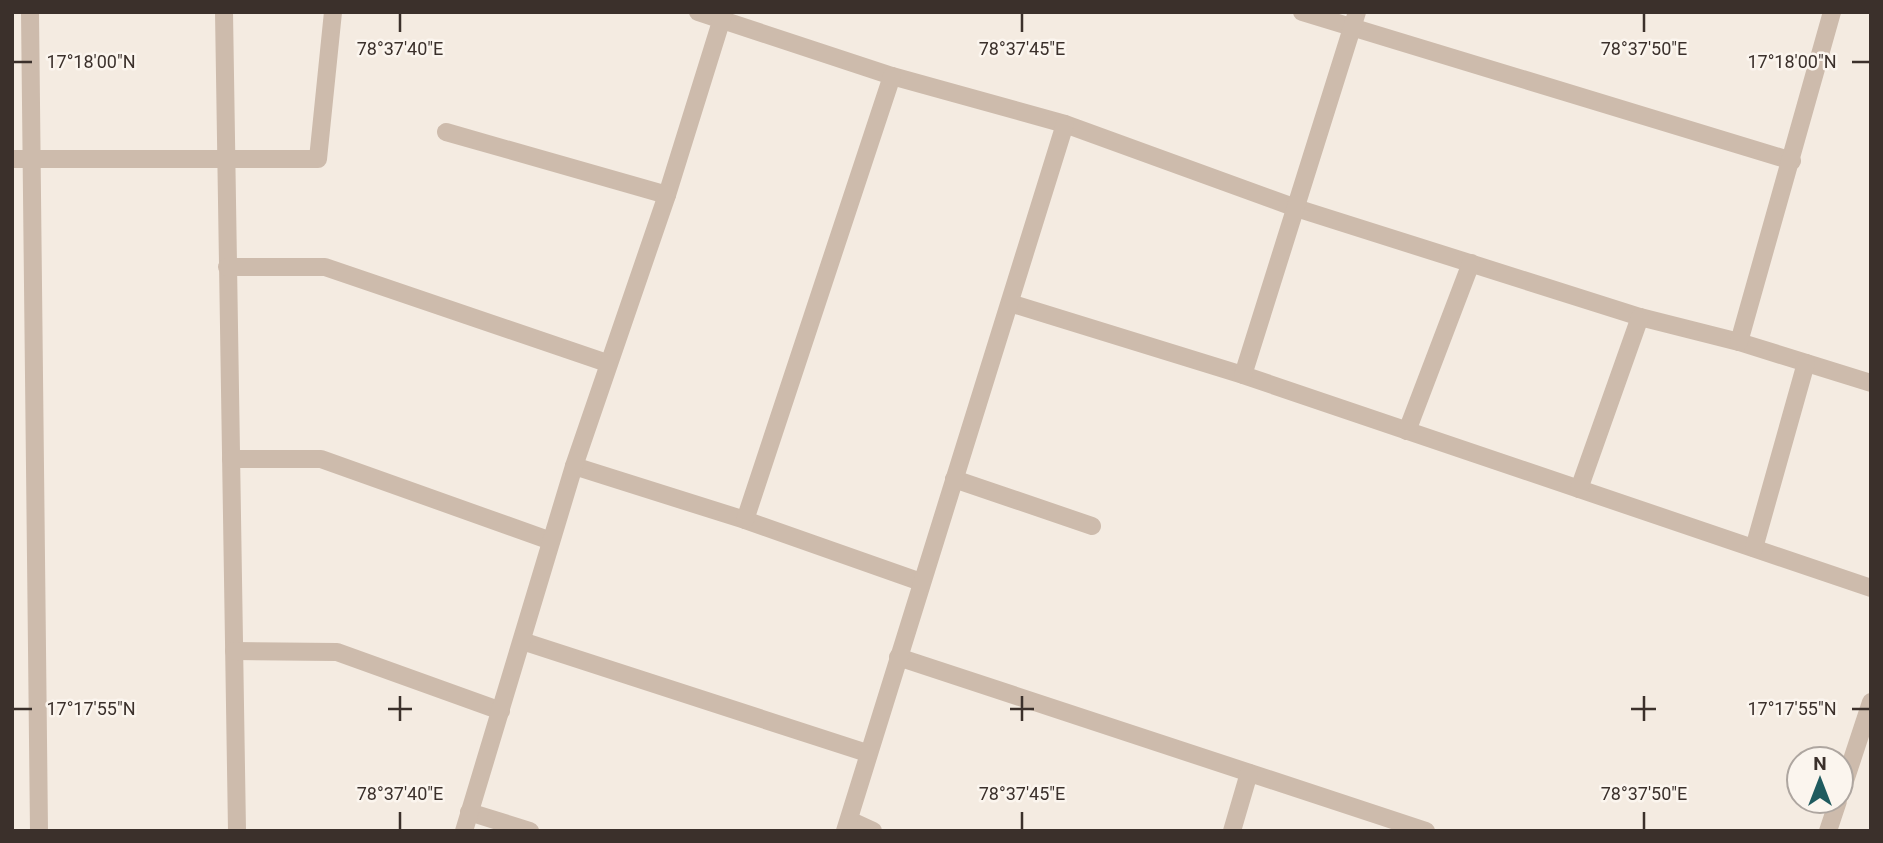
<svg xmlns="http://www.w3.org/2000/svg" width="1883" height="843" viewBox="0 0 1883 843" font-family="Roboto,sans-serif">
  <rect width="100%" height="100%" fill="#f4ebe1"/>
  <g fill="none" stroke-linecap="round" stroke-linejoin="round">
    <g stroke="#cdbbac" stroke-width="18">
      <polyline points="30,12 39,831"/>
      <polyline points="224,12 237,831"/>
      <polyline points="698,12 892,76 1065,124 1296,208 1640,317 1739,342 1871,383"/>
      <polyline points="1302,12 1792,161"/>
      <polyline points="446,132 667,195"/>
      <polyline points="12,159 318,159 333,12"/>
      <polyline points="227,267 325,267 607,363"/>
      <polyline points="1010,303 1243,375 1871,588"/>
      <polyline points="1739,342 1832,12"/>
      <polyline points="1243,375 1357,12"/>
      <polyline points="1407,431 1471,263"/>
      <polyline points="231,459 321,459 551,541"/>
      <polyline points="574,466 745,520 921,582"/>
      <polyline points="954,479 1092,526"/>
      <polyline points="1579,489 1640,317"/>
      <polyline points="745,520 892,76"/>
      <polyline points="1754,548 1806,363"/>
      <polyline points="522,641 867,753"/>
      <polyline points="234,651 337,652 501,711"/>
      <polyline points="898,657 1426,831"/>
      <polyline points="1841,793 1871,702"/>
      <polyline points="469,812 530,831"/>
      <polyline points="849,820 873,831"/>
      <polyline points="464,831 574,466 667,195 724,12"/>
      <polyline points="845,831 1065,124"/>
      <polyline points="1232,831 1249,773"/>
      <polyline points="1828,831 1838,801"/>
    </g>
  </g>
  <path fill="none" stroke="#3b302b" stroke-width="2.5" d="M400,14V32M1022,14V32M1644,14V32M14,62H32M1852,62H1869M400,696V721M1022,696V721M1644,696V721M14,709H32M388,709H412M1010,709H1034M1631,709H1656M1852,709H1869M400,812V829M1022,812V829M1644,812V829"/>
  <g font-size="18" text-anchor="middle" fill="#3b302b" stroke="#fbf5ee" stroke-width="5" stroke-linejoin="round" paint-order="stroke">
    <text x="400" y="55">78°37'40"E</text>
    <text x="1022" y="55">78°37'45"E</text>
    <text x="1644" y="55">78°37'50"E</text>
    <text x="91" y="68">17°18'00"N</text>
    <text x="1792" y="68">17°18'00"N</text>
    <text x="91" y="715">17°17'55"N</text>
    <text x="1792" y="715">17°17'55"N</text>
    <text x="400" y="800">78°37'40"E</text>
    <text x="1022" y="800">78°37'45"E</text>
    <text x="1644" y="800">78°37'50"E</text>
  </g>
  <rect width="1883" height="843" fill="none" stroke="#3b302b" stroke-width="28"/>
  <g transform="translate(1820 780)"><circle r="33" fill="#fbf5ee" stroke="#aea6a0" stroke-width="2"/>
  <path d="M0-5L12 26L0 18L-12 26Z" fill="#1f5a5e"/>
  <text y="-10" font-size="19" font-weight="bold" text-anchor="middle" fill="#3b302b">N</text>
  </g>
</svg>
